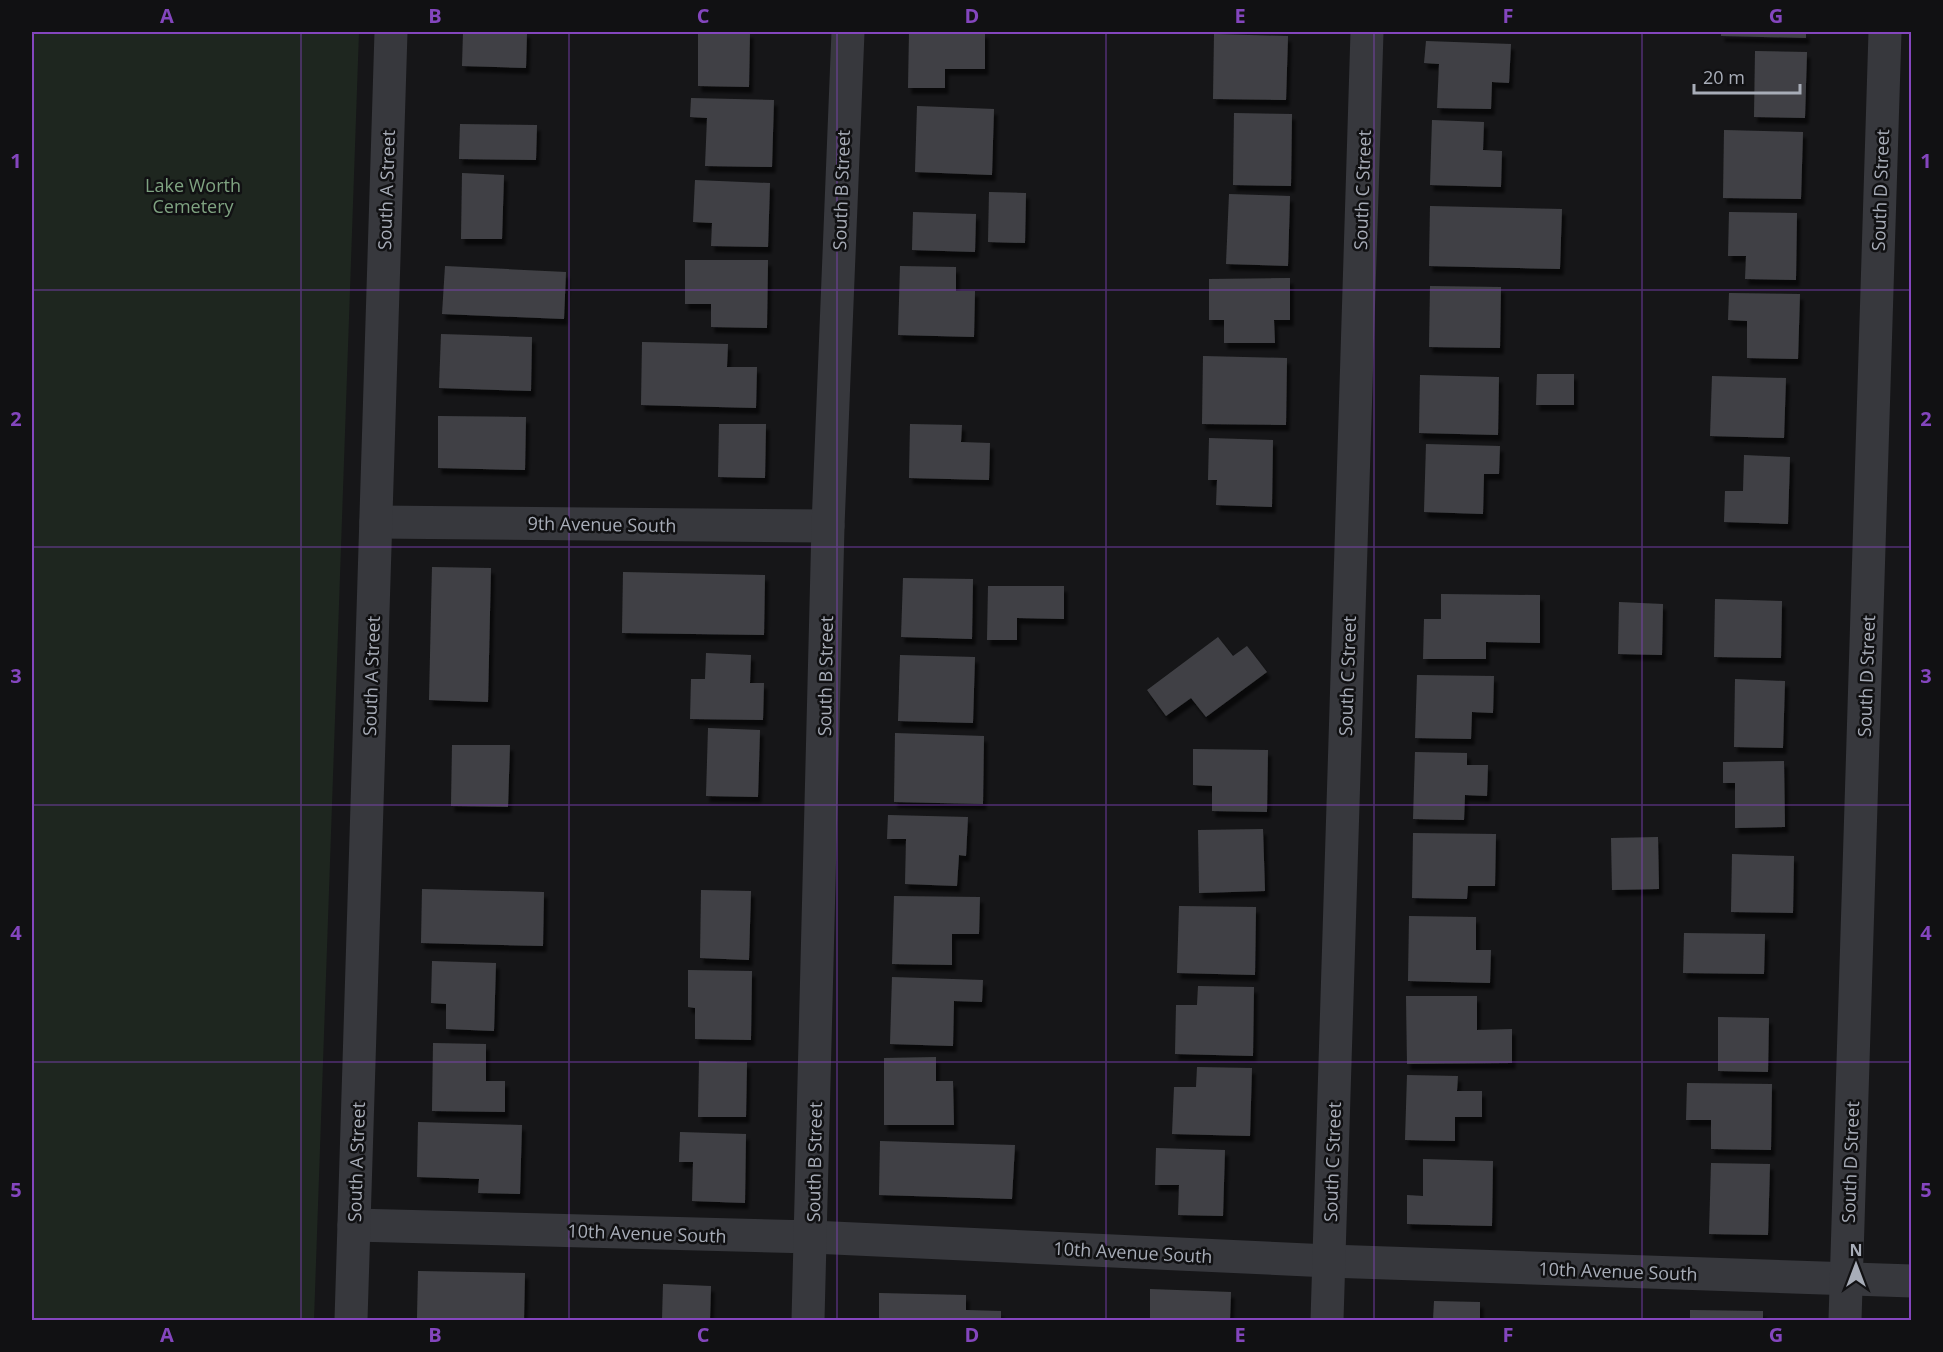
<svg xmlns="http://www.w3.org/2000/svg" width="1943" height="1352" viewBox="0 0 1943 1352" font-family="'Open Sans',sans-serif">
  <defs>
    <filter id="shadow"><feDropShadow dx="3.5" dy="6" stdDeviation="1.5" flood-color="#0009"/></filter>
  </defs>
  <rect width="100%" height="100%" fill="#161618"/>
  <polygon fill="#1e261f" points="32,32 359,32 314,1320 32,1320"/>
  <g fill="#404145" filter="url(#shadow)">
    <polygon points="463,32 527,32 526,68 462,66"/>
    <polygon points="698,32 750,32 749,87 698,86"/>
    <polygon points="909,32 985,32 985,69 945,69 945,88 908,88"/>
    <polygon points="1721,32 1806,32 1806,38 1721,36"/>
    <polygon points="1214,34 1288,36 1286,100 1213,99"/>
    <polygon points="1426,41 1511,44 1509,83 1492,82 1491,109 1437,108 1439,64 1424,63"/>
    <polygon points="1755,51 1807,52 1805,118 1754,117"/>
    <polygon points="691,98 774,100 772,167 705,166 707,118 690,117"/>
    <polygon points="917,106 994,109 992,175 915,172"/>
    <polygon points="1234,113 1292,114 1291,186 1233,185"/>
    <polygon points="1432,120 1484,122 1483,150 1502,151 1501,187 1430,185"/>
    <polygon points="460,124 537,125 536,160 459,159"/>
    <polygon points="1724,130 1803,132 1801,199 1723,198"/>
    <polygon points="462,173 504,175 502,239 461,239"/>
    <polygon points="695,180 770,183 768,247 711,246 712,223 693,222"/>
    <polygon points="989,192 1026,193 1025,243 988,242"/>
    <polygon points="1229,194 1290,196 1288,266 1226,264"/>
    <polygon points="1430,206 1562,209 1560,269 1429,266"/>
    <polygon points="913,212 976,214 975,252 912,250"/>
    <polygon points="1729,212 1797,213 1796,280 1745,279 1746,256 1728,256"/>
    <polygon points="685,260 768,260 767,328 711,327 711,304 685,304"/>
    <polygon points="445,266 566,272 564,319 442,314"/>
    <polygon points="900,266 956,267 956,291 975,291 974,337 898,335"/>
    <polygon points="1290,278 1290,320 1274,320 1275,343 1224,343 1224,320 1209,320 1209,279"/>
    <polygon points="1430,286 1501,287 1500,348 1429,347"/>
    <polygon points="1729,293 1800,294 1798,359 1747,358 1747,321 1728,320"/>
    <polygon points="441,334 532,337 531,391 439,388"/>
    <polygon points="642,342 728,344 727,367 757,367 756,408 641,405"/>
    <polygon points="1203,356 1287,358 1286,425 1202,424"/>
    <polygon points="1537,374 1574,374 1574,405 1536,405"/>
    <polygon points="1420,375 1499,377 1498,435 1419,433"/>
    <polygon points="1712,376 1786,378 1784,438 1710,436"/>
    <polygon points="438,416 526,417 525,470 438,468"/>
    <polygon points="719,424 766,424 765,478 718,477"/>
    <polygon points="910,424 962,425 961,442 990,443 989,480 909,478"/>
    <polygon points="1209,438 1273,440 1272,507 1216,505 1217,480 1208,480"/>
    <polygon points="1426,444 1500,446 1499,474 1484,474 1483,514 1424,512"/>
    <polygon points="1744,455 1790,457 1788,524 1724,522 1725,491 1743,491"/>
    <polygon points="432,567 491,568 488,702 429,700"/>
    <polygon points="623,572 765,575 764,635 622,633"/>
    <polygon points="903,578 973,579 972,639 901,637"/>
    <polygon points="988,586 1064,586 1064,619 1017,618 1017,640 987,640"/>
    <polygon points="1441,594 1540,595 1540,643 1486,642 1486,659 1423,659 1424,619 1441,619"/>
    <polygon points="1715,599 1782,601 1781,658 1714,657"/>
    <polygon points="1619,602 1663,604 1662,655 1618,654"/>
    <polygon points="1218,637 1233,656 1247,646 1267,672 1206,717 1191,698 1166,716 1147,690"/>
    <polygon points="706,653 751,655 750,683 764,683 763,720 690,719 691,679 705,679"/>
    <polygon points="900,655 975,657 973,723 898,721"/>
    <polygon points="1417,675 1494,676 1493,713 1472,712 1471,739 1415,738"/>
    <polygon points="1735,679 1785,681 1783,748 1734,747"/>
    <polygon points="708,728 760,730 758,797 706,796"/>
    <polygon points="895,733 984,736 983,804 894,802"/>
    <polygon points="452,745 510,745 508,807 451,806"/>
    <polygon points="1193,749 1268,750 1267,812 1212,811 1212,786 1193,785"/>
    <polygon points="1415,752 1467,753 1467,765 1488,765 1487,796 1465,795 1464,820 1413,819"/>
    <polygon points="1784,761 1785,827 1735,828 1735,783 1723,783 1723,762"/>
    <polygon points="888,815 968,817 966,856 959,855 957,886 905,884 906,839 887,839"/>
    <polygon points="1263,829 1265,891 1199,893 1198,830"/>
    <polygon points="1413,833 1496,834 1495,886 1468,886 1467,899 1412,898"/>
    <polygon points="1658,837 1659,889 1612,890 1611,838"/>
    <polygon points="1732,854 1794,856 1793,913 1731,912"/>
    <polygon points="422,889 544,892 543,946 421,943"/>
    <polygon points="701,890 751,891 749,960 700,958"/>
    <polygon points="894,896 980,897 979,934 952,934 952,965 892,964"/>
    <polygon points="1179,906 1256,907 1255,975 1177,973"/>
    <polygon points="1409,916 1476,917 1476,950 1491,950 1490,983 1408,981"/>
    <polygon points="1684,933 1765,934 1764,974 1683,973"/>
    <polygon points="432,961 496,963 494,1031 446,1029 446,1004 431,1003"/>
    <polygon points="688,970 752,971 751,1040 695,1039 695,1008 688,1007"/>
    <polygon points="892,977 983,980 982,1002 954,1001 953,1046 890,1044"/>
    <polygon points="1198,986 1254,987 1253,1056 1175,1054 1176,1005 1197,1005"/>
    <polygon points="1406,996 1477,996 1477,1030 1512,1029 1512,1063 1407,1064"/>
    <polygon points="1718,1017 1769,1018 1768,1072 1718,1071"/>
    <polygon points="433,1043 486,1044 486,1081 505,1081 505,1112 432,1111"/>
    <polygon points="936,1057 936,1081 953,1081 954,1125 884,1125 884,1058"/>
    <polygon points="699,1061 747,1062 746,1117 698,1117"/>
    <polygon points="1197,1067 1252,1068 1250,1136 1172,1134 1174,1087 1196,1087"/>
    <polygon points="1407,1075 1458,1076 1457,1091 1482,1091 1482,1117 1455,1117 1455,1141 1405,1140"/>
    <polygon points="1687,1083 1772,1084 1771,1150 1711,1149 1711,1120 1686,1120"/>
    <polygon points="418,1122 522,1125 520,1194 478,1193 479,1179 417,1177"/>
    <polygon points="680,1132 746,1134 745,1203 692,1201 693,1162 679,1162"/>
    <polygon points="880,1141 1015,1145 1012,1199 879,1195"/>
    <polygon points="1156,1148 1225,1150 1223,1216 1178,1215 1179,1185 1155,1185"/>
    <polygon points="1423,1159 1493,1161 1492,1226 1407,1224 1407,1195 1423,1196"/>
    <polygon points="1711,1163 1770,1164 1768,1235 1709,1234"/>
    <polygon points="418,1271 525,1273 524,1320 417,1318"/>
    <polygon points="663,1284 711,1286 710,1320 662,1320"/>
    <polygon points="1150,1289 1231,1292 1230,1320 1150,1320"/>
    <polygon points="879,1293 966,1295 966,1310 1001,1311 1001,1320 879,1319"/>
    <polygon points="1434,1301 1480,1302 1480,1320 1433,1320"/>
    <polygon points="1690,1310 1763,1311 1763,1320 1690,1320"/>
  </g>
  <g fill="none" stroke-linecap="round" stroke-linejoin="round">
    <g stroke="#37383d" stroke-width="33">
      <polyline points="376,522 828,526"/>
      <polyline points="354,1225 812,1237 1329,1261 1912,1281"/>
      <polyline points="351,1320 391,32"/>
      <polyline points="808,1320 828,526 848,32"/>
      <polyline points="1327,1320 1367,32"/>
      <polyline points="1845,1320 1885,32"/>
    </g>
  </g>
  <path fill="none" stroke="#8446be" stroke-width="1.5" stroke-opacity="0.55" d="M301,32V1320M569,32V1320M837,32V1320M1106,32V1320M1374,32V1320M1642,32V1320M32,290H1912M32,547H1912M32,805H1912M32,1062H1912"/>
  <g text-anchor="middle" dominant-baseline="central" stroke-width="5" stroke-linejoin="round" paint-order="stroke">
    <g font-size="18" fill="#7fa381" stroke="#111113">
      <text x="193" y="185">Lake Worth<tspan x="193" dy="21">Cemetery</tspan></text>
    </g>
    <g font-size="18" fill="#a8adb8" stroke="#111113">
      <text transform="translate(386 190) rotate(-88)">South A Street</text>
      <text transform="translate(841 190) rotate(-88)">South B Street</text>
      <text transform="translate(1362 190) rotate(-88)">South C Street</text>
      <text transform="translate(1880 190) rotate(-88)">South D Street</text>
      <text transform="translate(602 524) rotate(1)">9th Avenue South</text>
      <text transform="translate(371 676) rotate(-88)">South A Street</text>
      <text transform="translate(825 676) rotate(-89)">South B Street</text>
      <text transform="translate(1347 676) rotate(-88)">South C Street</text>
      <text transform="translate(1866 676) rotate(-88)">South D Street</text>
      <text transform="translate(356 1162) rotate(-88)">South A Street</text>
      <text transform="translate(814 1162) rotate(-89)">South B Street</text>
      <text transform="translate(1332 1162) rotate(-88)">South C Street</text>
      <text transform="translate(1850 1162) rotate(-88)">South D Street</text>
      <text transform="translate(647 1233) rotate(2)">10th Avenue South</text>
      <text transform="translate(1133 1252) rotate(3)">10th Avenue South</text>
      <text transform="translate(1618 1271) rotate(2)">10th Avenue South</text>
    </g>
  </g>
  <rect width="1943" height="1352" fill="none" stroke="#111113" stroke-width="66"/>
  <g transform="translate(1856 1265)" stroke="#111113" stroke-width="4.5" paint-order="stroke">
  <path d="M0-4.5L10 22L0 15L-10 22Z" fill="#a8adb8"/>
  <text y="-9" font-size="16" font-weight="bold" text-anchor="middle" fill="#a8adb8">N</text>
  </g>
  <path d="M1694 84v9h106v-9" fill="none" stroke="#a8adb8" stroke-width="3"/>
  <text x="1703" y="84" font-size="18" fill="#a8adb8" stroke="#111113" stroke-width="4.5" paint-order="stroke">20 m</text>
  <rect x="33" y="33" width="1877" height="1286" fill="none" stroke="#8446be" stroke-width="2"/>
  <g font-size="20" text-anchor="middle" font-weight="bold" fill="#8446be">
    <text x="167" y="23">A</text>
    <text x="435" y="23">B</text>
    <text x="703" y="23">C</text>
    <text x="972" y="23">D</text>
    <text x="1240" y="23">E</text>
    <text x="1508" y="23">F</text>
    <text x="1776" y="23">G</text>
    <text x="16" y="168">1</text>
    <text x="1926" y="168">1</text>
    <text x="16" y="426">2</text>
    <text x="1926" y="426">2</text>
    <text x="16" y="683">3</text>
    <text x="1926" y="683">3</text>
    <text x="16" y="940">4</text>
    <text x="1926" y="940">4</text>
    <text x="16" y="1197">5</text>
    <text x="1926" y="1197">5</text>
    <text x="167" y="1342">A</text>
    <text x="435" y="1342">B</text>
    <text x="703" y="1342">C</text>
    <text x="972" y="1342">D</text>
    <text x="1240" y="1342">E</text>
    <text x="1508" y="1342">F</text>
    <text x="1776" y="1342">G</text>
  </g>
</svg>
